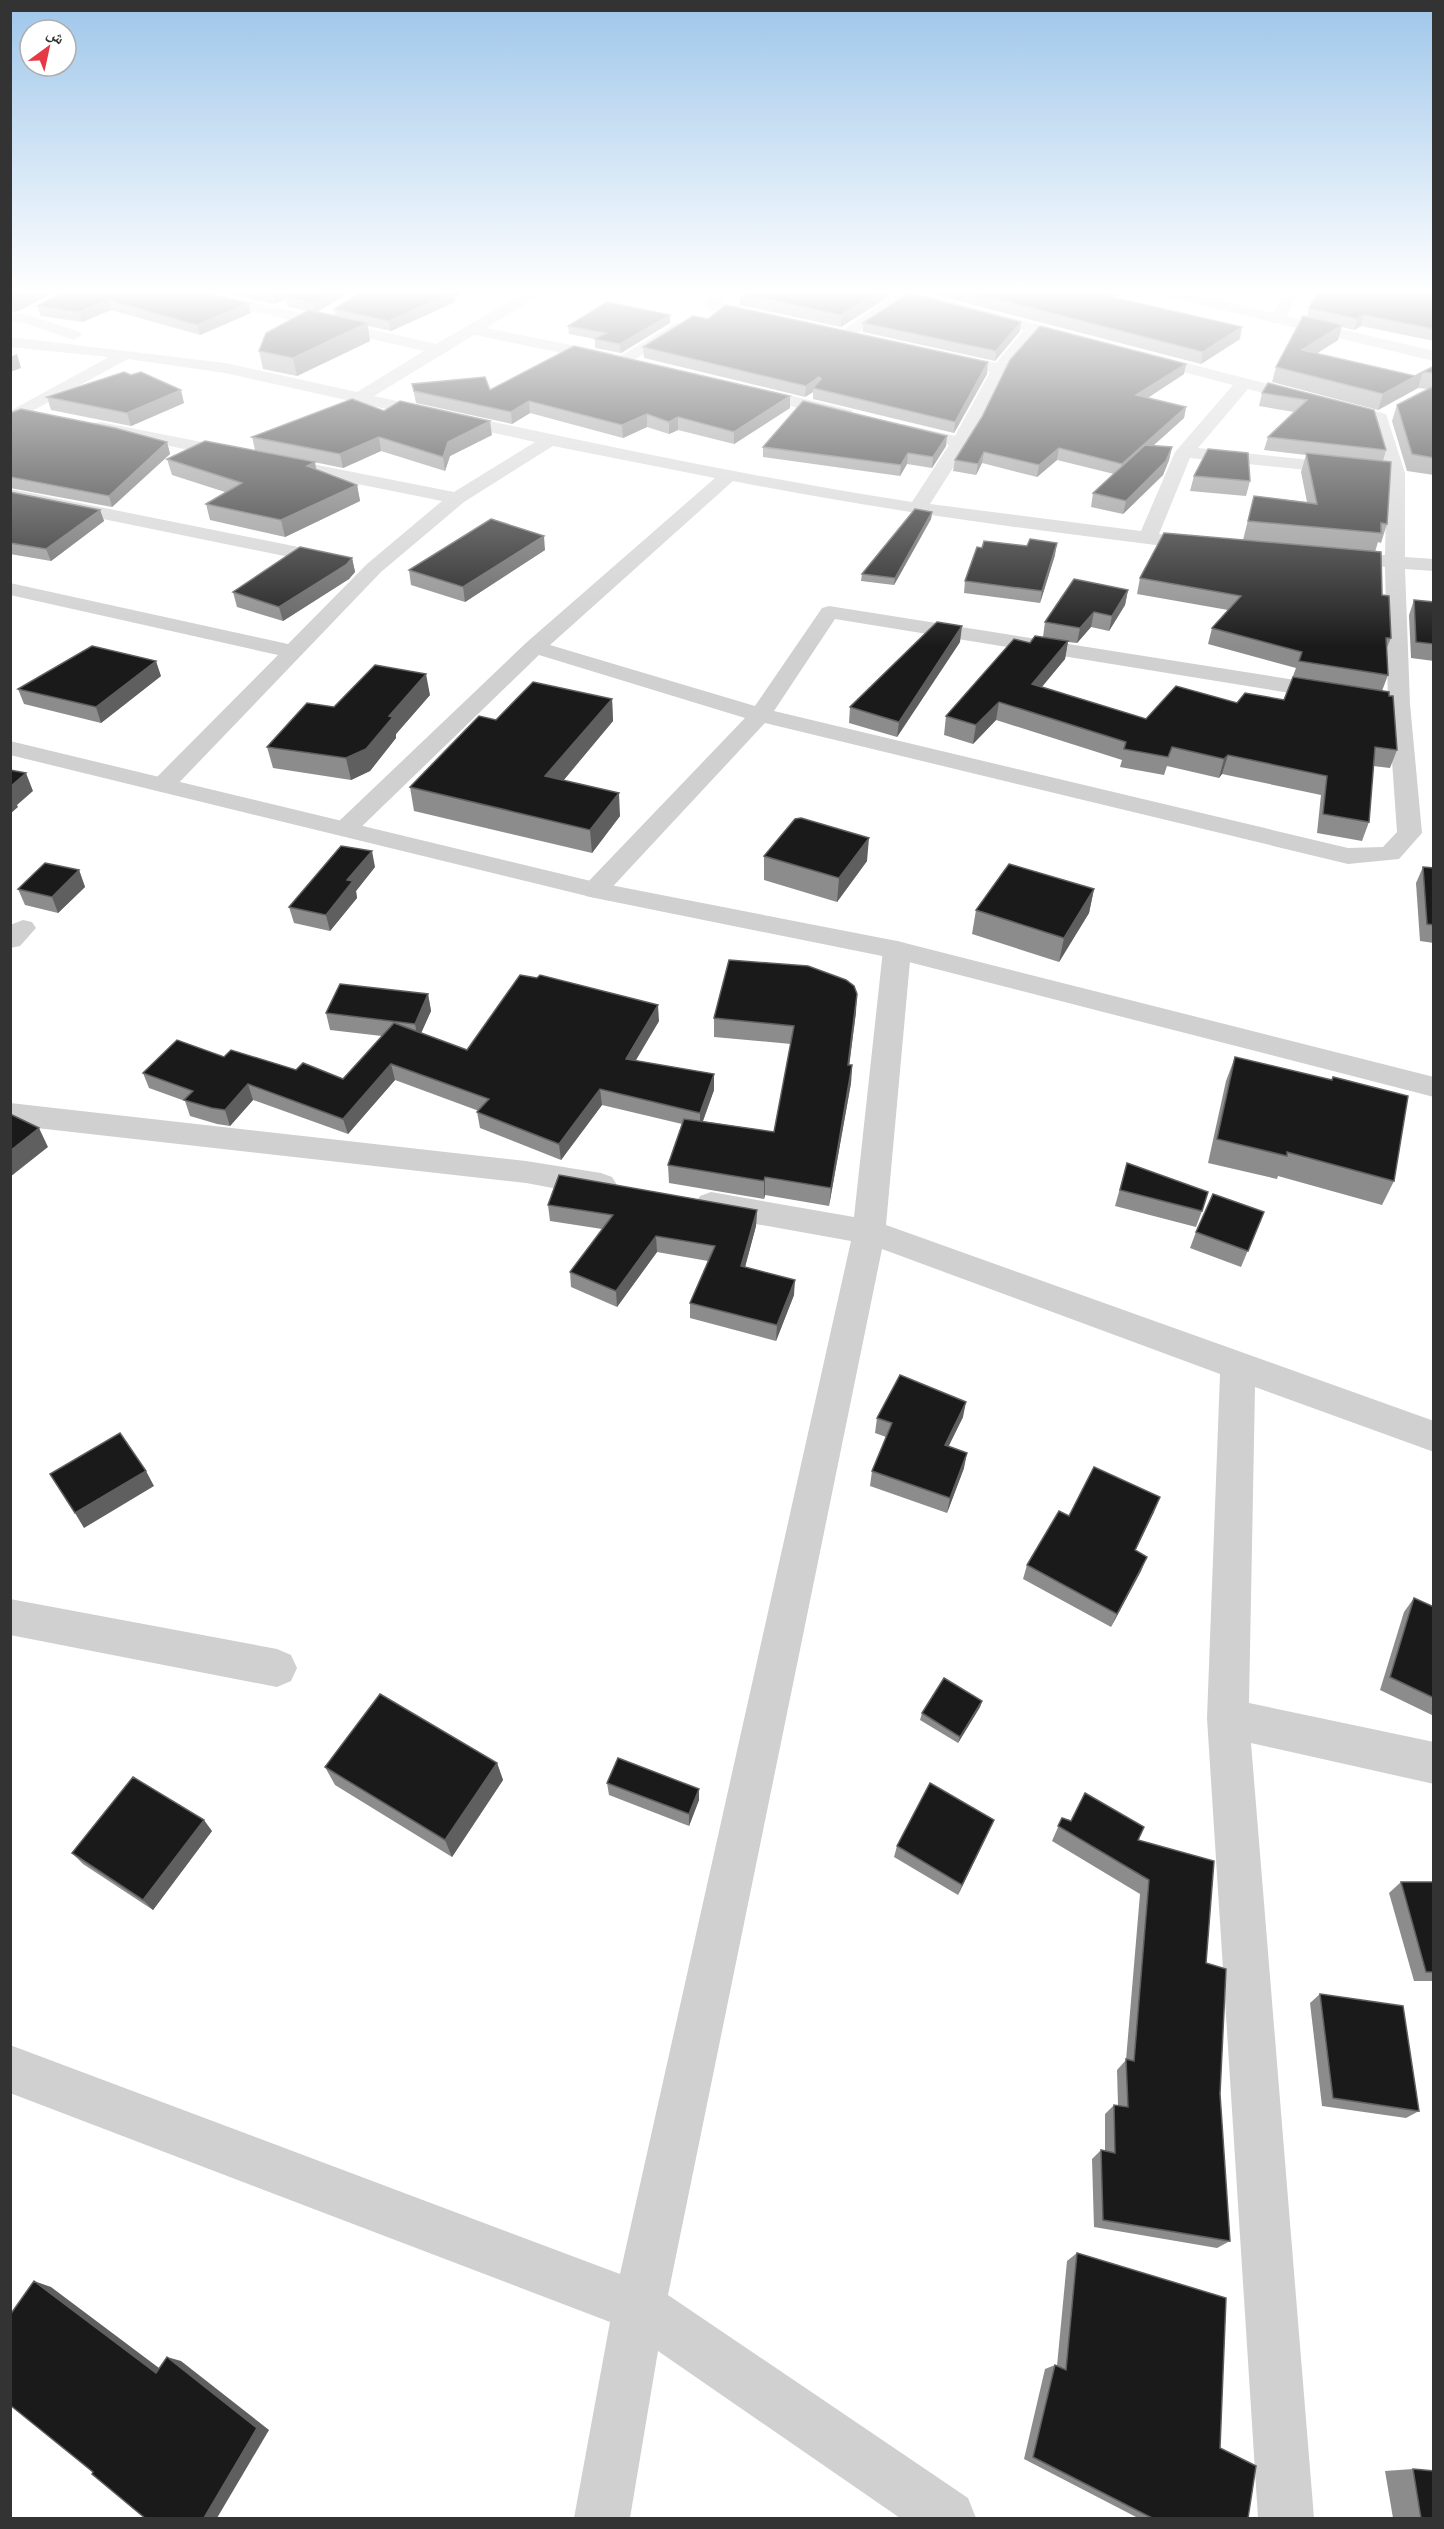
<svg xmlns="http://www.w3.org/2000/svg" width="1444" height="2529" viewBox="0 0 1444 2529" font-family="'Varela Round','Noto Naskh Arabic',sans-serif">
  <rect width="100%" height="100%" fill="#fff"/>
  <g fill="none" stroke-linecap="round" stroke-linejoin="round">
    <g fill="#d0d0d0" fill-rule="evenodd">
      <path d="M183,293H212L436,344L525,293H543L486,328L611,353L619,357L676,323H686L689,326L686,329L625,365L617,361L611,363L474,335L374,396C553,435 732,474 912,502L949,445L897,433L894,429L903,424L955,436L990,372L939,361L937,358L945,353L996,363L1024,330L908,300L848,339H836L834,336L894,296L892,293H918L1088,338L1090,341L1082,346L1037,334L1007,370L979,427L930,504L1141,531L1175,452L1233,385L1137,360L1135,357L1137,354L1143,352L1386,414L1405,473V557L1434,559V571L1405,569L1410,704L1422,833L1399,859L1348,864L765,723L604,896L595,898L586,896L582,890L586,884L745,718L539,655L354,834L345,836L336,834L333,829L336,824L527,642L715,478L553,446L464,502L381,572L172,790L163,792L154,790L151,785L154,780L278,655L10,595V583L288,644L367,564L442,501L100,432L91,427L94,423L100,422L454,492L535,442L225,373L128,359L10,423V411L109,357L10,347V337L225,363L357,392L424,351L190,297ZM1248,389L1372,421L1387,473L1385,555L1366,556L1363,560L1366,564L1385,567L1388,704L1397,832L1383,847L1348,848L774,711L835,619L1333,700L1341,698L1344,693L1341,688L1333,686L829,606L822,608L755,706L550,645L733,481C890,512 1047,532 1205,551L1212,549L1215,545L1212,541L1159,534L1190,458L1346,474L1355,469L1346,464L1198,448Z"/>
      <polygon points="710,293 725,293 722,303 770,315 773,318 765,323 708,309 705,306"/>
      <polygon points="1283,293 1298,293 1283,323 1273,323 1270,320"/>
      <polygon points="10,312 28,315 80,332 82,335 74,340 21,322 10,322"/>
      <polygon points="746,385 851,410 854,414 845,419 740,394 738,390"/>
      <polygon points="10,489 338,555 345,557 348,561 345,565 338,567 10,500"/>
      <polygon points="23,920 32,922 36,928 20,946 10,948 10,925"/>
      <polygon points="897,941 907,944 911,950 886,1225 1434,1421 1434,1452 1255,1387 1249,1703 1434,1742 1434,1784 1251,1743 1314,2518 1258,2518 1207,1718 1220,1374 882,1249 668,2295 968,2498 976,2518 900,2518 658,2351 630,2518 574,2518 610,2322 10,2093 10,2045 620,2274 851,1241 711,1216 700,1212 695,1204 700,1196 711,1192 854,1217 883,950 887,944"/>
      <polygon points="10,1103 526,1161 601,1173 612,1177 617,1185 612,1193 601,1197 526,1183 10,1125"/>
      <polygon points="10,1599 277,1649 291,1655 297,1668 291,1681 277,1687 10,1635"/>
    </g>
    <g fill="#d0d0d0" fill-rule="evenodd">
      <polygon points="1161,293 1189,293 1434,351 1434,361 1168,297"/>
      <polygon points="10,741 595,882 897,941 1434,1077 1434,1097 897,959 595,898 10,755"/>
    </g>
  </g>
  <g fill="#8c8c8c">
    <polygon points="61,293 251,313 200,335 111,310 82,322 41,316 37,306"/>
    <polygon points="224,293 350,293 317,311 335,316 334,309 360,293 463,293 455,297 455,302 391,331 368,326 370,341 297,376 263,369 259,351 307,311 288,307 286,299 274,304"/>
    <polygon points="740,293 891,293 891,295 841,327 740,305"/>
    <polygon points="928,293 1120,293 1114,298 1240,339 1201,364"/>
    <polygon points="1434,293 1434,341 1361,326 1354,330 1342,327 1338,340 1316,354 1415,376 1434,366 1434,475 1407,471 1392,421 1397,405 1428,389 1418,388 1378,410 1272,382 1276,367 1307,317 1309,308"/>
    <polygon points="670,315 670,323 621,353 595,348 595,339 569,334 568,326"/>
    <polygon points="1021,322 1020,331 995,361 863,332 863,323"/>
    <polygon points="643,347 987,374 954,433 813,399 813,392 805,397 644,358"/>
    <polygon points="1186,364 1184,374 1147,398 1186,407 1184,418 1153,446 1172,447 1169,460 1163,475 1123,514 1091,507 1093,493 1114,474 1057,460 1037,477 982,463 976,475 953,471 955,460"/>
    <polygon points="131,375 184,403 131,426 51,410 47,397"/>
    <polygon points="412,384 490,390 790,396 790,408 734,444 678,430 669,434 647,427 623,438 530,413 512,424 416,403"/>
    <polygon points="1262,393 1374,410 1386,450 1383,461 1387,524 1381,543 1378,542 1375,552 1243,540 1254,496 1307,502 1301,472 1306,455 1264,450 1268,437 1294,412 1259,406"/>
    <polygon points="384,411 492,435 450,456 445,471 381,451 343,468 255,450 252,437"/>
    <polygon points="10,413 167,442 170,454 112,507 10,488"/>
    <polygon points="946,446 932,468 907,464 900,476 763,457 763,447"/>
    <polygon points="167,459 316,469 357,485 360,501 285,537 210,520 206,504 225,492 172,475"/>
    <polygon points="1194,476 1250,481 1246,496 1190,491"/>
    <polygon points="10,492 100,510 104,521 51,561 10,554"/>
    <polygon points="932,512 931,519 894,585 861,581 862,574"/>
    <polygon points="1027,546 1055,555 1040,603 964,593 965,581 982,548"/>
    <polygon points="545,550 465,602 411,585 409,570"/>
    <polygon points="352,558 355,572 349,579 283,621 237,607 233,592"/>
    <polygon points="1140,578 1382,595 1391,638 1386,650 1388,675 1382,691 1397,750 1390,768 1373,766 1369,822 1362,841 1317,833 1321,795 1222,774 1219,778 1167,766 1164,775 1120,767 1122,760 996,720 973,744 944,735 946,716 1030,643 1043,637 1045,622 1128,590 1125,605 1109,631 1091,627 1077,643 1068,642 1065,659 1042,687 1146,719 1237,703 1284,700 1296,668 1208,644 1212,628 1228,610 1137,594"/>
    <polygon points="1414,600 1434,602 1434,661 1411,658 1409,615"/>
    <polygon points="960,642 897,737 849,723 850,707"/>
    <polygon points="161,676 101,723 24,704 18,689"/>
    <polygon points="430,695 396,734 396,738 370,771 351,780 273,768 267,747 334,707"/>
    <polygon points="612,699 613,721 563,781 620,816 592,853 414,811 410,787 496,720"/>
    <polygon points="764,856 867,861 837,902 764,880"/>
    <polygon points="375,867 356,891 357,898 330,931 294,923 289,907"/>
    <polygon points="1423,867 1434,868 1434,943 1420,941 1416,883"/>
    <polygon points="79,870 85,887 58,913 25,905 18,889"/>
    <polygon points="1094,889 1089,913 1059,962 972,934 976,910"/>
    <polygon points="428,994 431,1011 421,1033 467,1050 659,1021 636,1060 714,1090 703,1121 774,1132 791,1044 714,1037 714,1018 856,1012 849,1065 852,1065 851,1083 829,1206 765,1195 764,1199 669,1183 668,1165 682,1124 602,1105 561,1160 480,1128 477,1112 479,1111 395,1080 348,1134 253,1100 230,1126 217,1124 190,1116 185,1101 149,1088 143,1073 224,1057 343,1079 382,1036 330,1030 326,1013"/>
    <polygon points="1235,1057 1332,1080 1333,1077 1394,1181 1382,1205 1278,1176 1277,1179 1208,1163 1226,1081"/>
    <polygon points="1127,1163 1202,1211 1196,1227 1115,1206"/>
    <polygon points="548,1205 757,1210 756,1226 745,1267 794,1295 776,1341 690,1318 690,1303 708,1261 657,1252 617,1307 571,1287 570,1272 602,1229 550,1221"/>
    <polygon points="1264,1212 1241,1267 1190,1248 1196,1232"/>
    <polygon points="963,1417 948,1446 964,1468 947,1513 870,1486 872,1471 886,1437 875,1433 877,1418"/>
    <polygon points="1154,1512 1135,1550 1141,1571 1111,1627 1023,1579 1027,1565 1069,1516"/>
    <polygon points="1414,1598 1434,1607 1434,1716 1380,1690 1404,1612"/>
    <polygon points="982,1701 980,1707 958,1743 920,1720 922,1713"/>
    <polygon points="497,1763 503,1780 452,1857 335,1785 325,1767"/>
    <polygon points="607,1783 699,1789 699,1800 689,1826 609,1795"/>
    <polygon points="1062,1818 1138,1840 1206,1963 1220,2094 1230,2241 1217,2248 1094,2227 1092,2159 1101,2150 1105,2151 1105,2114 1114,2105 1118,2105 1117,2070 1126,2060 1140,1894 1052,1841"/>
    <polygon points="212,1831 153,1910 83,1864 72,1853"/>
    <polygon points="989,1831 958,1895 894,1857 897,1846"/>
    <polygon points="1401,1882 1434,1882 1434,1981 1414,1981 1389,1893"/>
    <polygon points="1320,1994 1419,2111 1406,2118 1322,2106 1310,2003"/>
    <polygon points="1434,2233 1434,2264 1432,2234"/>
    <polygon points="1077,2253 1220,2448 1248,2518 1138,2518 1024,2459 1045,2369 1055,2365 1057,2366 1067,2261"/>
    <polygon points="1413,2469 1434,2518 1393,2518 1385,2471"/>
  </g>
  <g fill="#5f5f5f">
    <polygon points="30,293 52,293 19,311 10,312 10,301"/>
    <polygon points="273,293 291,293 286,297 286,299 274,304 272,294"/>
    <polygon points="330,293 350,293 315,313 313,303"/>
    <polygon points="446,293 463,293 455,297 455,302 391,331 389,321"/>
    <polygon points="877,293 891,293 891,295 841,327 841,315"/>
    <polygon points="1106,293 1120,293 1101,307 1103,295"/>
    <polygon points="108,300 111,310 82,322 79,312"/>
    <polygon points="249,303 251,313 200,335 197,325"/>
    <polygon points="670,315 670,323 621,353 620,344"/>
    <polygon points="1364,315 1361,326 1354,330 1357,319"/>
    <polygon points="1021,322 1020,331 995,361 996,351"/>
    <polygon points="367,323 370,341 297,376 293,358"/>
    <polygon points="1342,325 1338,340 1297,366 1302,350"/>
    <polygon points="1242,327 1240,339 1201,364 1203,352"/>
    <polygon points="17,354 21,368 10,372 10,357"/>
    <polygon points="988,362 987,374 954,433 955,422"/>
    <polygon points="1186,364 1184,374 1134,407 1136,395"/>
    <polygon points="1423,372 1418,388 1378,410 1383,394"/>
    <polygon points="819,377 819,389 813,388 813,392 805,397 806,386"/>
    <polygon points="181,390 184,403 131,426 127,413"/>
    <polygon points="790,396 790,408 734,444 734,432"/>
    <polygon points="529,401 530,413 512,424 511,412"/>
    <polygon points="1186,407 1184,418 1120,475 1122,464"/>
    <polygon points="647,414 647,427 623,438 622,425"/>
    <polygon points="678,417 678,430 669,434 669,422"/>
    <polygon points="490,421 492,435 450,456 445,471 443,457 448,442"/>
    <polygon points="947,436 946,446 932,468 933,457"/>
    <polygon points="379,437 381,451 343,468 340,454"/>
    <polygon points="167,442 170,454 112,507 109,496"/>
    <polygon points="1172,447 1169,460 1163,475 1123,514 1126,501"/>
    <polygon points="1059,448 1057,460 1037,477 1039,465"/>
    <polygon points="984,452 982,463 976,475 978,464"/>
    <polygon points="908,453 907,464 900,476 901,465"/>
    <polygon points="315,462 318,479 307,466"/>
    <polygon points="357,485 360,501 285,537 281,520"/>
    <polygon points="100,510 104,521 51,561 46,549"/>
    <polygon points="932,512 931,519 894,585 895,578"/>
    <polygon points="544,536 545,550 465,602 463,587"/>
    <polygon points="1057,543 1055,555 1040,603 1042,591"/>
    <polygon points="352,558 355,572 349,579 283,621 279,607"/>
    <polygon points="1128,590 1125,605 1109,631 1112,616"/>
    <polygon points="1094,612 1091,627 1077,643 1080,628"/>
    <polygon points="962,626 960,642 897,737 899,722"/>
    <polygon points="1068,641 1065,659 1029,702 1032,684"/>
    <polygon points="156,661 161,676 101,723 96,707"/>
    <polygon points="426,674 430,695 396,734 396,738 370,771 351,780 346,758 389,716"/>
    <polygon points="612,699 613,721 547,800 545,776"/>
    <polygon points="999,702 996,720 973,744 976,725"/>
    <polygon points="1228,755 1222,774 1219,778 1224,759"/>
    <polygon points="26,773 33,791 17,805 18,807 10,814 10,787"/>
    <polygon points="619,793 620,816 592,853 590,830"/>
    <polygon points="869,838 867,861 837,902 839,878"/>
    <polygon points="372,851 375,867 356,891 357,898 330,931 326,915 347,880"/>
    <polygon points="79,870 85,887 58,913 52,897"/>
    <polygon points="1094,889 1089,913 1059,962 1064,938"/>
    <polygon points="428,994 431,1011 418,1040 415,1024"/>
    <polygon points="857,994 856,1012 847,1083 848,1065"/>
    <polygon points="658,1005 659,1021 627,1075 626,1059"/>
    <polygon points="391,1064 395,1080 348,1134 343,1119"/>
    <polygon points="852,1065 851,1083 829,1206 831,1188"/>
    <polygon points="714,1074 714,1090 700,1129 700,1113"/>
    <polygon points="248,1084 253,1100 230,1126 225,1110"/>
    <polygon points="600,1089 602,1105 561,1160 559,1144"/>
    <polygon points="39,1128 48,1147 10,1177 10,1151"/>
    <polygon points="765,1177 765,1195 764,1199 764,1181"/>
    <polygon points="757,1210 756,1226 741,1282 741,1266"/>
    <polygon points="656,1236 657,1252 617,1307 616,1291"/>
    <polygon points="795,1280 794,1295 776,1341 777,1325"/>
    <polygon points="966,1402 963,1417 942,1460 945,1445"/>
    <polygon points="967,1453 964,1468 947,1513 950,1498"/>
    <polygon points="146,1471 154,1486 84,1528 75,1513"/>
    <polygon points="1160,1497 1154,1512 1129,1564 1135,1550"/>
    <polygon points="1147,1557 1141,1571 1111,1627 1117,1614"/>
    <polygon points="982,1701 980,1707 958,1743 960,1737"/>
    <polygon points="497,1763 503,1780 452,1857 445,1840"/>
    <polygon points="699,1789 699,1800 689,1826 689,1814"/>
    <polygon points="204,1820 212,1831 153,1910 143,1900"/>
    <polygon points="994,1820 989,1831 958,1895 962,1885"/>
    <polygon points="34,2281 51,2287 171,2377 156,2373"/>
    <polygon points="167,2357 181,2361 269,2430 217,2518 204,2518"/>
  </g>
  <g fill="#1a1a1a" stroke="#5f5f5f" stroke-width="1.5">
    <polygon points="10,293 30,293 15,301 10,301"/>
    <polygon points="61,293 205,293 249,303 197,325 108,300 79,312 37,306"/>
    <polygon points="287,293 330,293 313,303 286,297"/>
    <polygon points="360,293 451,293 389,321 334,309"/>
    <polygon points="740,293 877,293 841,315"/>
    <polygon points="909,293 1021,322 996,351 863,323"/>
    <polygon points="973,293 1106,293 1103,295 1242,327 1203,352"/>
    <polygon points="1317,293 1434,293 1434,329 1364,315 1357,319 1309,308"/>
    <polygon points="607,302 670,315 620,344 595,339 606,333 568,326"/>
    <polygon points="726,305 988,362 955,422 813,388 821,379 819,377 806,386 643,347 693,316 708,319"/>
    <polygon points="309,310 367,323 293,358 259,351 266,333"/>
    <polygon points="1303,316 1342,325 1302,350 1415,376 1434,366 1434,373 1423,372 1383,394 1276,367"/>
    <polygon points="1040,326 1186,364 1136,395 1186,407 1122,464 1059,448 1039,465 984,452 978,464 955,460 982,417 1010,360"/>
    <polygon points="574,346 790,396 734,432 678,417 669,422 647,414 622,425 529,401 511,412 414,391 412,384 485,377 490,390"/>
    <polygon points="124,372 131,375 141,372 181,390 127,413 47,397"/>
    <polygon points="1268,383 1374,410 1386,450 1268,437 1307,400 1262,393"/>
    <polygon points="1432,387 1434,387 1434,458 1412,454 1397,405"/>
    <polygon points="352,399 384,411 400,401 490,421 448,442 443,457 379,437 340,454 252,437"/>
    <polygon points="803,401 947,436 933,457 908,453 901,465 763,447"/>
    <polygon points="21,409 115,428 167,442 109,496 10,477 10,413"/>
    <polygon points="205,441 315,462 307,466 357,485 281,520 206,504 242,483 167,459"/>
    <polygon points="1145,445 1172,447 1166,461 1126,501 1093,493"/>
    <polygon points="1208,449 1248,453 1250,481 1194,476"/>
    <polygon points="1306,453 1391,462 1387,524 1381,523 1381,533 1248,521 1254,496 1317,504"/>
    <polygon points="10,492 100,510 46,549 10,543"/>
    <polygon points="915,509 932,512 895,578 862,574"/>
    <polygon points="491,519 544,536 463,587 409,570"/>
    <polygon points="1164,533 1381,552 1382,595 1389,596 1391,638 1386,638 1388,675 1299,661 1302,652 1212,628 1241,596 1140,578"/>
    <polygon points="1030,539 1057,543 1042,591 965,581 977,547 982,548 984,541 1027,546"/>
    <polygon points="300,547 352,558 346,565 279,607 233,592"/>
    <polygon points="1074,579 1128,590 1112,616 1094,612 1080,628 1045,622"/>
    <polygon points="1414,600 1434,602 1434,644 1416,642"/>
    <polygon points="937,622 962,626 899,722 850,707"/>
    <polygon points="1035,636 1068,641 1032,684 1146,719 1176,686 1237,703 1245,693 1284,700 1293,677 1389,692 1389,696 1393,696 1397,750 1375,747 1369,822 1323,814 1327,776 1228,755 1224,759 1172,747 1168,757 1124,749 1126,742 999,702 976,725 946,716 1014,639 1030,643"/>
    <polygon points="92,646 156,661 96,707 18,689"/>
    <polygon points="375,665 426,674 389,716 393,717 366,749 346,758 267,747 307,703 334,707"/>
    <polygon points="533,682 612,699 545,776 619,793 590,830 410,787 479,716 496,720"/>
    <polygon points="10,770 26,773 10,787"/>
    <polygon points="801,818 869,838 839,878 764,856 795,819"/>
    <polygon points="341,846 372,851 347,880 353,881 326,915 289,907"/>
    <polygon points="45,863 79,870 52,897 18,889"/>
    <polygon points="1009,864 1094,889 1064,938 976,910"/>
    <polygon points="1423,867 1434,868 1434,925 1427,924"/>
    <polygon points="729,960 808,966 846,980 854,986 857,994 848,1065 852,1065 831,1188 765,1177 764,1181 668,1165 684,1119 774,1132 794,1026 714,1018"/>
    <polygon points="520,975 537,978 540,975 658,1005 626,1059 714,1074 700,1113 600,1089 559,1144 477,1112 489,1099 391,1064 343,1119 248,1084 225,1110 212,1108 184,1100 193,1091 143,1073 177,1040 224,1057 231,1050 296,1070 303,1063 343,1079 394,1023 467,1050"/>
    <polygon points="340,984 428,994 415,1024 326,1013"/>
    <polygon points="1235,1057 1332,1080 1333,1077 1408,1096 1394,1181 1287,1152 1287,1156 1217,1139"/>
    <polygon points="10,1114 39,1128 10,1151"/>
    <polygon points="1127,1163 1208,1192 1202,1211 1120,1190"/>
    <polygon points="559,1175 757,1210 741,1266 795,1280 777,1325 690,1303 715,1246 656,1236 616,1291 570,1272 613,1215 548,1205"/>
    <polygon points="1213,1194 1264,1212 1248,1251 1196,1232"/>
    <polygon points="900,1375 966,1402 945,1445 967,1453 950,1498 872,1471 892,1423 877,1418"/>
    <polygon points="120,1433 146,1471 75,1513 50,1474"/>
    <polygon points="1094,1467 1160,1497 1135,1550 1147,1557 1117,1614 1027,1565 1059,1511 1069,1516"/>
    <polygon points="1414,1598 1434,1607 1434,1698 1390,1677"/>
    <polygon points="944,1678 982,1701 960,1737 922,1713"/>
    <polygon points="380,1694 497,1763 445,1840 325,1767"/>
    <polygon points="618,1758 699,1789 689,1814 607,1783"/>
    <polygon points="133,1777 204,1820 143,1900 72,1853"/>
    <polygon points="930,1783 994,1820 962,1885 897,1846"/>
    <polygon points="1085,1793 1144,1827 1138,1840 1214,1861 1206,1963 1226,1969 1220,2094 1230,2241 1103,2220 1101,2150 1115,2153 1114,2105 1128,2107 1126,2059 1134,2061 1149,1880 1058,1826 1062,1818 1071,1821"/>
    <polygon points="1401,1882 1434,1882 1434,1972 1426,1972"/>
    <polygon points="1320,1994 1403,2006 1419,2111 1333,2098"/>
    <polygon points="1077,2253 1226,2298 1220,2448 1256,2466 1248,2518 1152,2518 1033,2457 1055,2365 1066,2370"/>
    <polygon points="34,2281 156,2373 167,2357 257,2428 204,2518 145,2518 92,2474 93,2472 10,2405 10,2315"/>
    <polygon points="1413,2469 1434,2471 1434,2518 1421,2518"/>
  </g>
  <linearGradient id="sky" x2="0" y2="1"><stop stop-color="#9ec6ea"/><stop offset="0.45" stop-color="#fff"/><stop offset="1" stop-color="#fff" stop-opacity="0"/></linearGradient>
  <rect width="1444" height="647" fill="url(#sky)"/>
  <rect width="1444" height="2529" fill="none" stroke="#333333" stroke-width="24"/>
  <g transform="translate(48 48) rotate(33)"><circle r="28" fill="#ffffff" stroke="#adadad" stroke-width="1.5"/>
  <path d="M0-4.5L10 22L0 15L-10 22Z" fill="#e63946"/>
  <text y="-9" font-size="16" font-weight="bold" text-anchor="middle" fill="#333333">ش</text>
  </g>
</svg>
